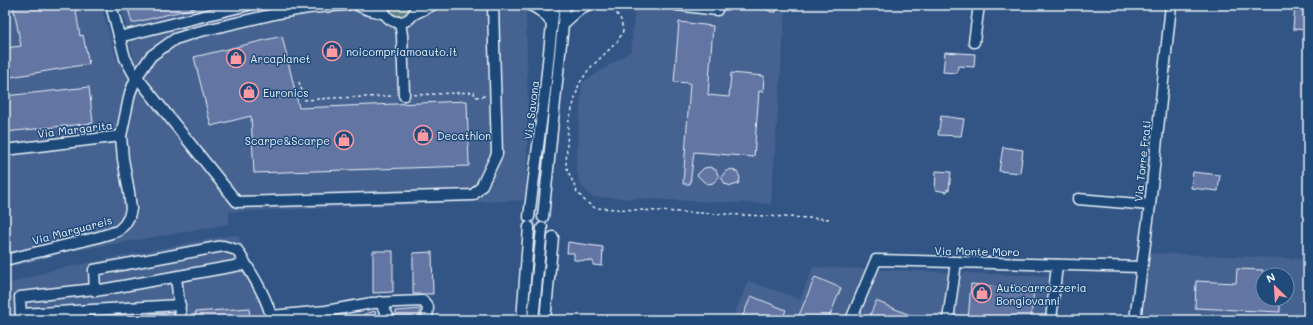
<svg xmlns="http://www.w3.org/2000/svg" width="1313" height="325" viewBox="0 0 1313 325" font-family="Mali,sans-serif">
  <rect width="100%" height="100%" fill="#325585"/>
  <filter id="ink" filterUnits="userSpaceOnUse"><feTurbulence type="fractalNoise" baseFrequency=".025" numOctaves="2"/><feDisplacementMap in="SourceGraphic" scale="8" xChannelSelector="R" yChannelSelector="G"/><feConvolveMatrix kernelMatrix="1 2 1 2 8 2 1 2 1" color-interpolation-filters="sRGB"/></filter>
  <g filter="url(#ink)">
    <g fill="#446290" fill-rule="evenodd">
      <polygon points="5,5 101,5 116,57 140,86 121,5 527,5 526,9 528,110 526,200 229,212 229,224 62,253 5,269"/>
      <polygon points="635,5 786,5 771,204 592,197 580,184 576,167 582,83 631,51"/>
      <polygon points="237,235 241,241 277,310 280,320 5,320 5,285 56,269 220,237"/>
      <path d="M1149,253L1308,259V320H1142ZM1263,275H1287V299H1263Z"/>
      <polygon points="813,267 1048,276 1044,320 732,320 748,281 800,299"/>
    </g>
    <path fill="#5e8186" stroke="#a3b9bf" d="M389,5H410C409,15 400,19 392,13Z"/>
    <g fill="#6475a3" stroke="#e8f1f8">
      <polygon points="13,5 75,5 80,36 83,35 89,64 5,78 5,48 21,46"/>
      <polygon points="127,5 195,5 195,8 132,23"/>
      <polygon points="759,5 777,5 777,9 776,12 771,12"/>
      <polygon points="1295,5 1308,5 1308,30 1293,29"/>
      <polygon points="679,22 713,26 708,95 729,97 731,73 764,76 763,92 759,91 754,157 694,152 690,184 683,184 690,83 674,82"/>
      <polygon points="282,36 299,108 467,101 469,166 254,173 251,116 211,126 194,57"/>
      <polygon points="945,52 975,54 974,67 958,66 957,73 943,72"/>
      <polygon points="89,87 93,123 5,132 5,96"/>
      <polygon points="941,116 964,119 961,136 938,135"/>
      <polygon points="1003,147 1023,150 1020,173 999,171"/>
      <polygon points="710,167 716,170 719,177 713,183 708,184 704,182 697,175 704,168"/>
      <polygon points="732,169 738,173 740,178 738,184 731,186 725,184 721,177 726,171"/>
      <polygon points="936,171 951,172 949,190 947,189 947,192 935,190"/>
      <polygon points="1193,172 1220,175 1218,191 1191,188"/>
      <polygon points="568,242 603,247 602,266 593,265 593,261 574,260 574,253 567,253"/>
      <polygon points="373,251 393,251 393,292 373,293"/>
      <polygon points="432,252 433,294 413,294 413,253"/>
      <polygon points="1237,269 1263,270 1263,299 1280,299 1280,312 1195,308 1196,281 1236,283"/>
      <polygon points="815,277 841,288 828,320 797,320"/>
      <polygon points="971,284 1010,288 1011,285 1034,288 1031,320 968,320"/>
      <polygon points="751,296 786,310 782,320 741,320"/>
      <polygon points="876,301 922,320 868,320"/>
      <polygon points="249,308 250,320 196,320 195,312"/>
      <polygon points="420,309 420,320 396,320 396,311"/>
      <polygon points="375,311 378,320 366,320 364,314"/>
      <polygon points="174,313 174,320 149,320 149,314"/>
    </g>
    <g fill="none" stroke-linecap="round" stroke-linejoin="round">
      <defs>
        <g id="minor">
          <polyline points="111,5 125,58 136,78"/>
          <polyline points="357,5 366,9 385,14"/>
          <path d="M383,5C384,28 414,28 416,5"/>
          <path d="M529,5C539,8 546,15 552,23"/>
          <polyline points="677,5 717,10"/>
          <polyline points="414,14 433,5"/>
          <polyline points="400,22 402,35 404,95"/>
          <polyline points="563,24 581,8 588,5"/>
          <polyline points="119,37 248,5"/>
          <polyline points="974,42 979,5"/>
          <polyline points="137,77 237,202 473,195 481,187 497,154 493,5"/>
          <polyline points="5,150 121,136"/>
          <polyline points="1078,199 1150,205"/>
          <polyline points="529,217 545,91 554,5"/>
          <polyline points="543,217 565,5"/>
          <polyline points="5,260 95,238 118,231 125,224 129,217 131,209 129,192 123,159 121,136 130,93 136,78 151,56 175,39 197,32 279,13 308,8 347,5"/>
          <path d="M246,264L95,291L94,270L223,246L237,250C250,271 267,296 272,320"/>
          <polyline points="176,277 181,320"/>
          <polyline points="380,302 390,320"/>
          <polyline points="21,314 180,305"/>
          <polyline points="271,316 326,311 372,303 423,301 428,307 427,320"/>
          <polyline points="21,319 20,297 95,289"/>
          <polyline points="522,320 529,227"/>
          <polyline points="533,320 542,228"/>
          <polyline points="545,320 553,237"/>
          <polyline points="851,320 876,260 1142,267"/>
          <polyline points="948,320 956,262"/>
          <polyline points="1051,320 1057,265"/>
          <polyline points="1135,320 1150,205 1171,5"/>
        </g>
      </defs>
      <use href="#minor" stroke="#e8f1f8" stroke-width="13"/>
      <g stroke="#e8f1f8" stroke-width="1.5" stroke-dasharray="3 3" stroke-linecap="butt">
        <polyline points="608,5 615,11 621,20 623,31 618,41 589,69 579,84 568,124 566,166 577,192 586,202 595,208 829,219"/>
        <polyline points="299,82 305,100 333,98 394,96"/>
        <polyline points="414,95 474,92 475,97 486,96"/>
      </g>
      <use href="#minor" stroke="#1f4a7a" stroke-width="10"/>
    </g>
  </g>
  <defs>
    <symbol id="shop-ring" viewBox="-11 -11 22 22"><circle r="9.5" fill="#1f4a7a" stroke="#ff9aa2" stroke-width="1.5"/><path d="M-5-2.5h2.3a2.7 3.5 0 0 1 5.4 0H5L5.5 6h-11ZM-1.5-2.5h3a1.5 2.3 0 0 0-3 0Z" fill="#ff9aa2"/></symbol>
  </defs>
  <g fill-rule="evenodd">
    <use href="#shop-ring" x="321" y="40" width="22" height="22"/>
    <use href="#shop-ring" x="225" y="47" width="22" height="22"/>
    <use href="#shop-ring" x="238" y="81" width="22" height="22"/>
    <use href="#shop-ring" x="412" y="124" width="22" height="22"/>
    <use href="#shop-ring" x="333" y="129" width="22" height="22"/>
    <use href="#shop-ring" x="971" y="282" width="22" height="22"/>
  </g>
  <g text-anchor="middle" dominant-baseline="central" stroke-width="3" stroke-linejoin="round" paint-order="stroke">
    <g font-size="11" fill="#e8f1f8" stroke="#1f4a7a" text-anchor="start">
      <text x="346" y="51">noicompriamoauto.it</text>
      <text x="250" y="58">Arcaplanet</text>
      <text x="263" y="92">Euronics</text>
      <text x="437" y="135">Decathlon</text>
      <text x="330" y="140" text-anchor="end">Scarpe&amp;Scarpe</text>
      <text x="996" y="287">Autocarrozzeria<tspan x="996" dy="13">Bongiovanni</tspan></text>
    </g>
    <g font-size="11" fill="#e8f1f8" stroke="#1f4a7a">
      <text transform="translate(531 110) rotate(-83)">Via Savona</text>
      <text transform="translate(75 129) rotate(-7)">Via Margarita</text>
      <text transform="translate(1142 161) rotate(-84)">Via Torre Frati</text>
      <text transform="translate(72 230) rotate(-15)">Via Marguareis</text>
      <text transform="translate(977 251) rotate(1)">Via Monte Moro</text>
    </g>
  </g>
  <rect width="1313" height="325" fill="none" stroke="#1f4a7a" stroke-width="20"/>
  <rect x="10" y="10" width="1293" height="305" fill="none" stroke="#e8f1f8" stroke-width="1.5" filter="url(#ink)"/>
  <g transform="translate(1275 287) rotate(335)"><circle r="19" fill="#1f4a7a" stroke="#6f8dac"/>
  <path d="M0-3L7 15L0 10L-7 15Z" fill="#ff9aa2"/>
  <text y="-6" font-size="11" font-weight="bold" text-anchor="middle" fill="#e8f1f8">N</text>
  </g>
</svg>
